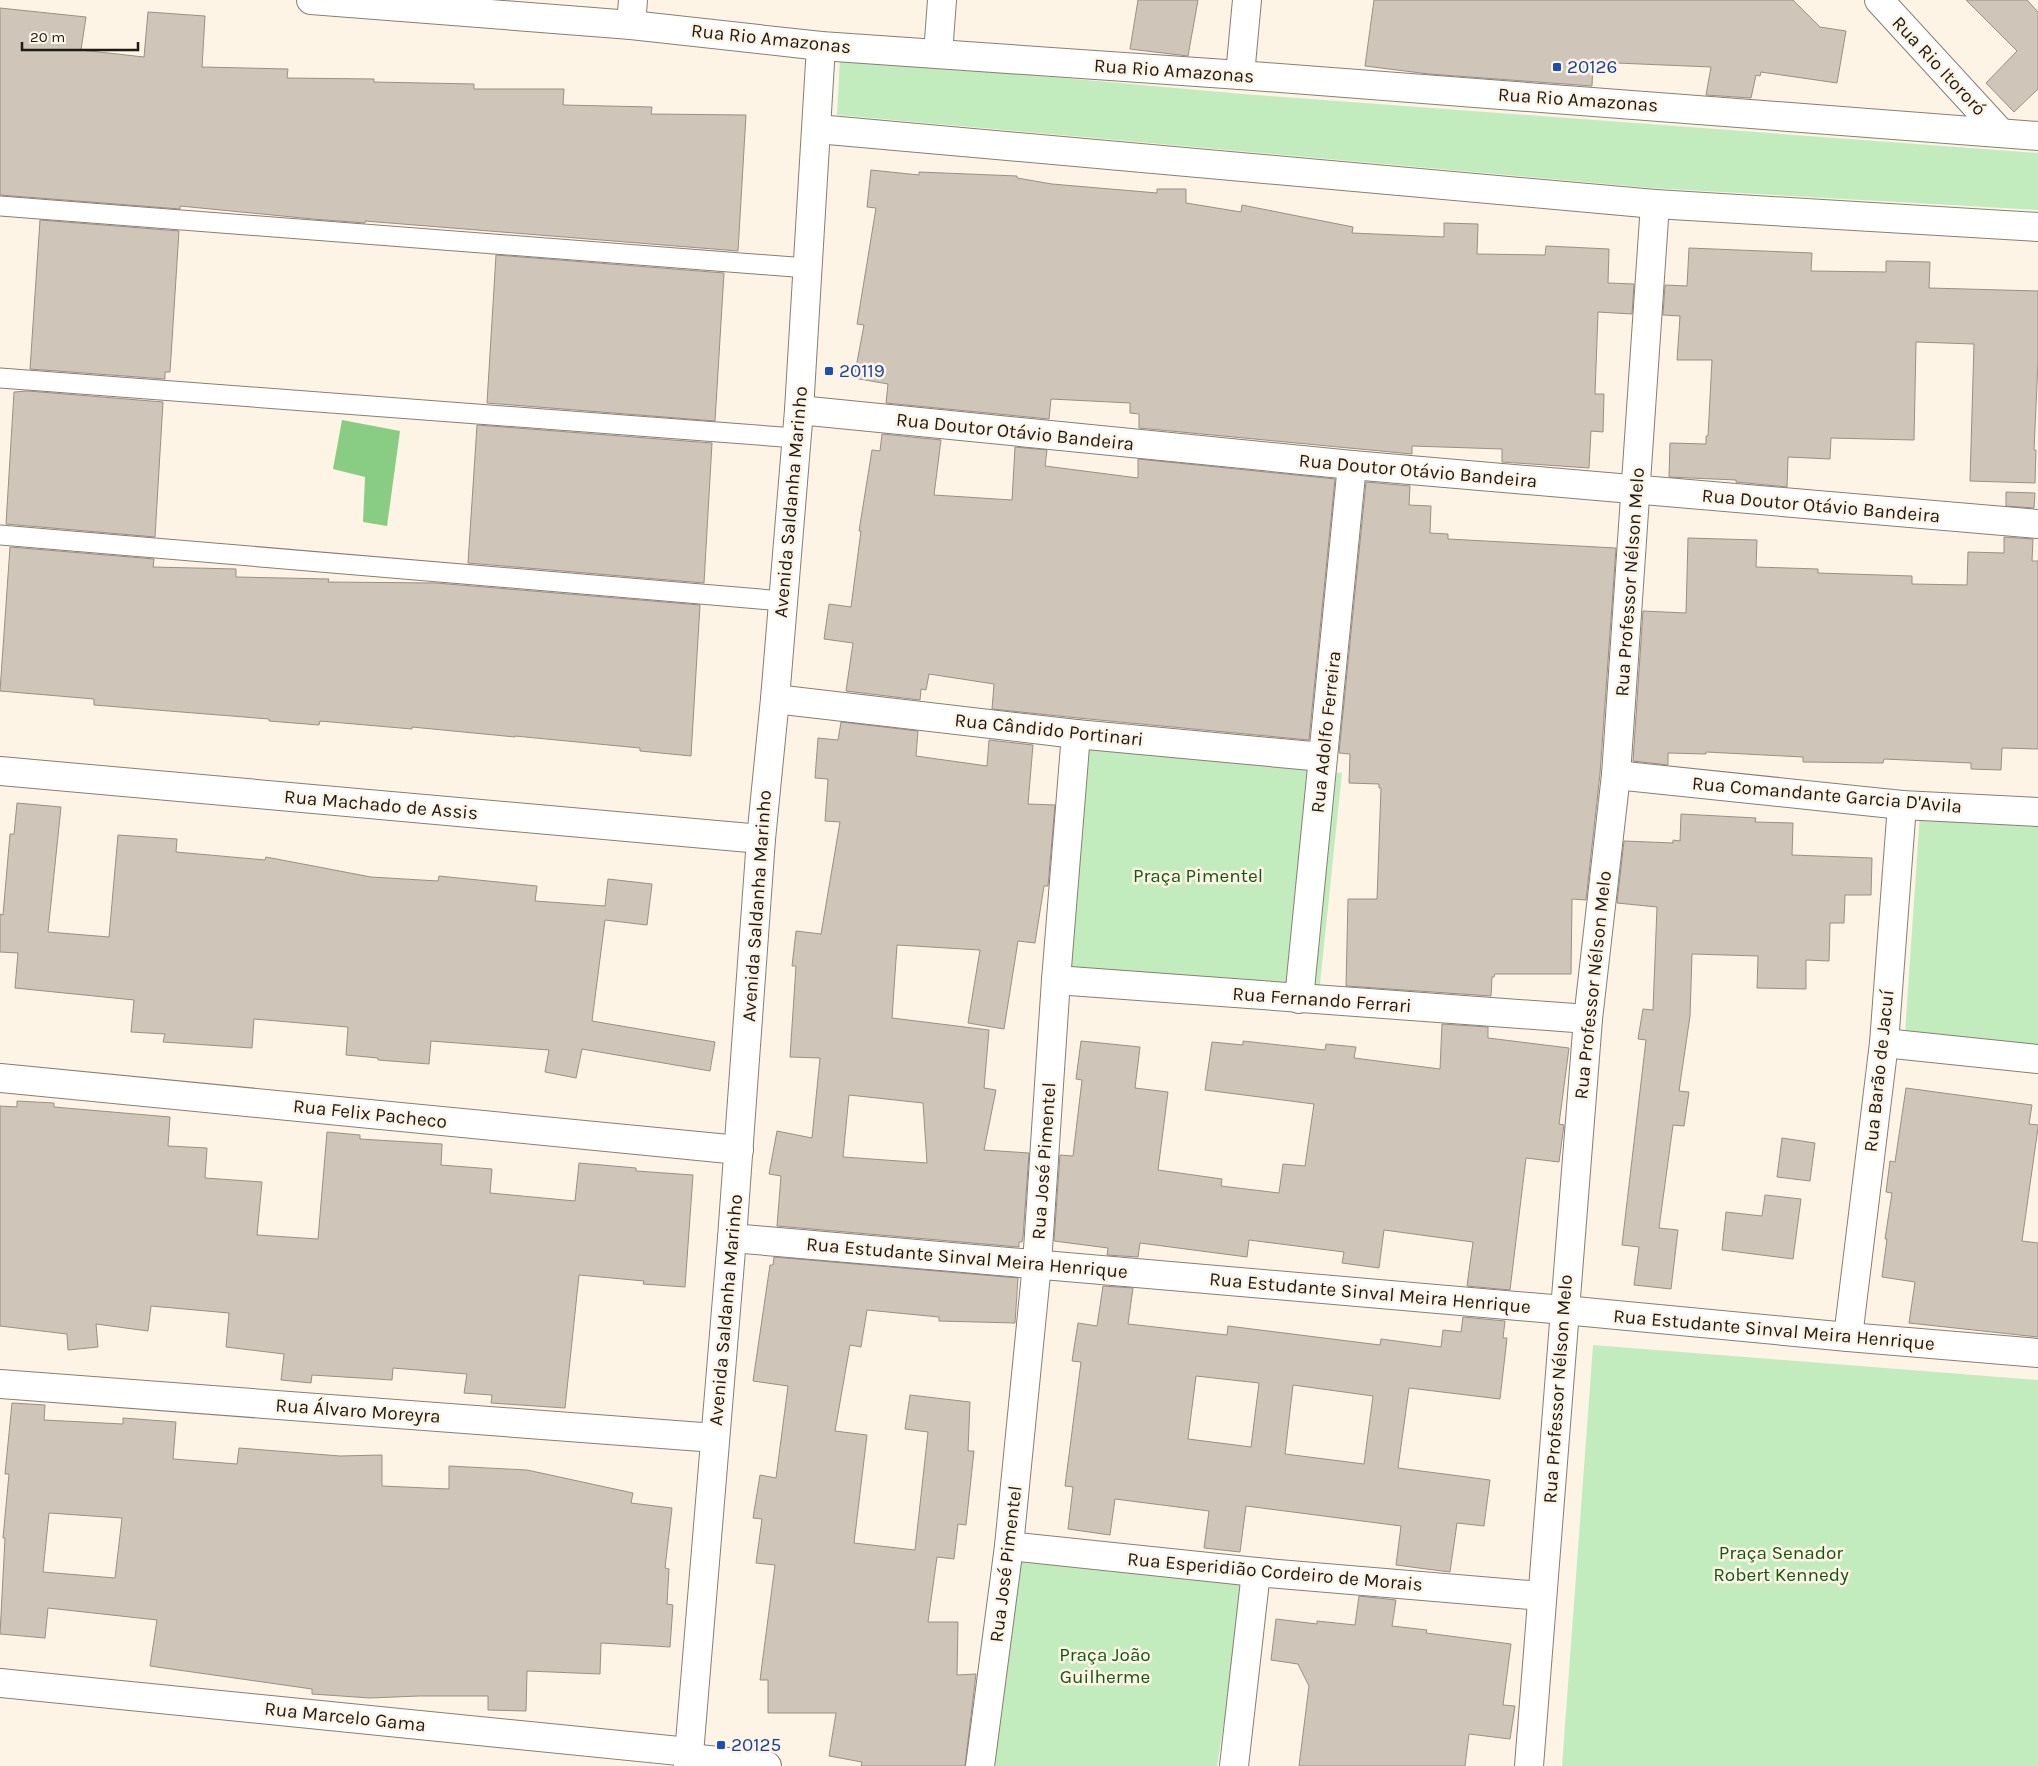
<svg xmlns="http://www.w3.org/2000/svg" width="2038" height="1766" viewBox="0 0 2038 1766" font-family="Karla,sans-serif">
  <rect width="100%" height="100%" fill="#fef4e6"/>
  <g fill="#c3ecbe">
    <polygon points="840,58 1243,94 2038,153 2038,210 1651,188 837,115"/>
    <polygon points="1088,745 1342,773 1318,1003 1066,986"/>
    <polygon points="1920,813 2038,821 2038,1061 1904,1048"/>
    <polygon points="1593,1345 2038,1380 2038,1766 1562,1766"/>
    <polygon points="1015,1555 1247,1581 1217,1766 995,1766"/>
  </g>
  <polygon fill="#89cc83" points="342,420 400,431 387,526 363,522 365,477 333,469"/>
  <g fill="#cfc5b8" stroke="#998f83" fill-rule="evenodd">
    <polygon points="1138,0 1198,0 1188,56 1130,49"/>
    <polygon points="1374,0 1793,0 1820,27 1846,31 1837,83 1761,72 1760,76 1756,75 1751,98 1706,95 1711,67 1593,62 1592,86 1429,74 1365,66"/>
    <polygon points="1966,0 2027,0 2038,12 2038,89 2014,112 1986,83 2017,51"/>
    <polygon points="0,8 86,17 81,50 144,57 148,12 205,16 202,67 288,69 287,78 374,79 374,82 474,84 474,89 564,89 563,105 652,107 651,114 746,115 738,251 365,221 365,223 313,219 180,206 180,209 0,195"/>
    <polygon points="871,170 919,175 919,172 1017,176 1017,178 1052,184 1157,193 1157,189 1186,189 1186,203 1241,212 1242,205 1353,227 1352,233 1444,237 1444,223 1478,224 1477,254 1545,255 1546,246 1609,249 1608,283 1634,284 1632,314 1598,312 1595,394 1604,394 1603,432 1591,431 1589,468 1502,462 1502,449 1412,446 1412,454 1139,428 1139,414 1130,413 1130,403 1051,399 1049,419 886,403 888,384 854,378 864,325 857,324 876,208 867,207"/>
    <polygon points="40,220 179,231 170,372 165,372 165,379 30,369"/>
    <polygon points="1689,248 1812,253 1811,271 1886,272 1886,261 1930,262 1929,288 2038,291 2038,362 2034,450 2036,450 2035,483 1970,481 1974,344 1916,342 1914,440 1831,438 1830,459 1788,457 1787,487 1736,482 1736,480 1669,477 1670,443 1706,444 1706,436 1708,436 1712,360 1677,360 1680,316 1663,315 1665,285 1687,286"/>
    <polygon points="496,255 724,273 715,421 487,403"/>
    <polygon points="28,391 163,402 155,537 6,524 14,392"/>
    <polygon points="477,425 712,443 704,583 468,563"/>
    <polygon points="882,434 941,440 934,495 1012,500 1015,447 1047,450 1045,466 1138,478 1138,459 1335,479 1309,740 1078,718 992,709 994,684 929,674 926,690 921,689 920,700 846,691 853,643 824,639 829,604 851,607 861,531 859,531 872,450 880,451"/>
    <polygon points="1366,482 1410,486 1409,505 1431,506 1430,533 1448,534 1448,539 1616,548 1600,774 1586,900 1572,899 1571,974 1495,974 1494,977 1492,977 1491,996 1346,986 1348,899 1377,899 1381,788 1379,788 1379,784 1349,783 1350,754 1339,753"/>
    <polygon points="2006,492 2035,493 2034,508 2006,506"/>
    <polygon points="2004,537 2033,539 2032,561 2038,561 2038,749 2002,748 2001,770 1971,769 1971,763 1884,759 1883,763 1803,762 1803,757 1706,752 1706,754 1668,753 1668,765 1633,761 1643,611 1686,613 1688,538 1757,540 1756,567 1818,569 1818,573 1912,576 1912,584 1967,585 1968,552 2004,553"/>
    <polygon points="10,547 154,559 153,567 236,569 236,577 329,579 328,582 436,583 700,605 691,756 640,751 640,748 515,736 515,737 412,727 412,729 320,721 319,725 269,721 269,719 94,705 94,699 0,691"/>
    <path d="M841,722L918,731L916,756L987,766L989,740L1033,745L1028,804L1055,805L1048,886H1044L1035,943L1018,941L1004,1029L968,1023L980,950L897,945L892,1018L989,1030L984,1088L996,1090L984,1150L1029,1153L1023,1237L1022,1242H1019V1247L777,1226L781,1176L769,1174L777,1131L812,1138L820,1058L790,1057L796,966H792L796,931L821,934L840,822L825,821L828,779L815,778L818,738L838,740ZM849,1095L923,1103L927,1163L843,1157Z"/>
    <polygon points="17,803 61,807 48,932 109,937 118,835 177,839 176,852 265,860 266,857 371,877 438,881 439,876 537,886 535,901 605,906 608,879 652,884 647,925 605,920 592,1021 715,1042 710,1071 582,1049 576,1078 545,1072 549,1050 431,1041 429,1064 378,1060 378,1058 346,1055 348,1027 254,1019 252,1048 163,1042 165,1034 131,1032 134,1000 15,988 18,953 0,952 0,914 3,915 10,834 14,834"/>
    <polygon points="1681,814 1756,818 1755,822 1793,823 1792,855 1872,858 1871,895 1845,895 1844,923 1830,923 1829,961 1806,960 1806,989 1757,988 1758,956 1692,954 1690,1016 1679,1091 1689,1092 1684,1126 1673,1125 1659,1228 1678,1230 1671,1289 1634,1285 1639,1247 1622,1245 1646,1040 1638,1039 1643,1009 1653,1010 1657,907 1617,903 1624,841 1673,843 1673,840 1680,841"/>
    <polygon points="1442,1024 1488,1027 1488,1038 1569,1048 1559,1124 1564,1125 1559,1162 1526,1158 1510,1290 1467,1286 1473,1242 1384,1230 1379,1268 1342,1263 1344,1252 1249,1240 1247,1257 1140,1243 1138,1257 1107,1255 1108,1248 1054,1241 1060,1155 1073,1156 1082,1080 1076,1079 1081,1041 1140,1047 1135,1088 1168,1092 1158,1170 1222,1179 1221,1186 1279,1193 1283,1164 1305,1166 1314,1104 1205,1090 1212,1042 1243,1045 1243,1041 1325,1050 1326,1044 1356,1047 1354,1058 1440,1069"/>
    <polygon points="1906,1088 2032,1105 2029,1124 2038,1125 2038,1128 2022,1241 2038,1243 2038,1337 1909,1323 1915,1282 1882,1277 1887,1239 1885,1239 1892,1193 1886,1192 1890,1161 1895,1162"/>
    <polygon points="17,1101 54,1103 54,1107 170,1117 168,1146 207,1148 205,1178 262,1182 257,1235 318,1239 327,1132 360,1135 360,1139 442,1144 441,1165 492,1169 490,1193 575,1201 579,1163 636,1168 636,1171 693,1175 685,1287 643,1284 644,1281 579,1275 565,1408 491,1403 492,1395 464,1393 467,1374 393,1368 392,1380 312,1375 311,1383 281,1380 284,1354 226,1347 229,1313 151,1306 148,1331 96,1324 98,1347 68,1350 67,1334 0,1326 0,1106 17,1107"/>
    <polygon points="1782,1138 1815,1143 1810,1181 1777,1177"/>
    <polygon points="1765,1195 1801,1199 1793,1259 1722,1250 1726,1212 1762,1216"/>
    <polygon points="774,1257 1018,1278 1015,1323 939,1321 939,1317 867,1310 861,1347 850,1345 835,1431 867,1435 854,1543 915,1550 928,1432 905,1429 910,1395 970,1402 968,1451 974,1451 966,1525 958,1524 954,1559 937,1557 928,1622 958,1622 957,1675 976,1674 965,1766 861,1766 862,1762 829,1756 836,1713 768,1713 768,1680 760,1680 775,1565 756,1563 762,1519 753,1518 760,1475 776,1478 788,1386 753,1381 770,1265 773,1265"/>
    <path d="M1103,1286L1133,1288L1128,1324L1227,1335L1228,1326L1380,1345L1381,1339L1441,1347L1443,1330L1461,1332L1463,1317L1505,1321L1503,1338H1507L1500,1399L1409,1388L1398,1468L1490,1480L1484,1526L1457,1523L1450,1572L1396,1565L1401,1526L1246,1506L1240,1552L1204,1548L1209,1511L1115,1499L1110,1535L1068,1529L1073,1487L1065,1486L1081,1362L1072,1361L1078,1323L1097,1326ZM1196,1376L1259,1383L1251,1447L1188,1439ZM1293,1385L1373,1396L1364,1464L1285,1454Z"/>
    <path d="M12,1403L45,1405L44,1420L123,1424V1418L176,1422L173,1459L237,1464L239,1448L340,1456L382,1455V1486L449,1489V1466L527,1470L633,1493L631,1503L672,1508L665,1568L669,1569L667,1604L673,1605L670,1647L601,1643L600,1674L527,1671L526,1711L488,1710V1696H419L370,1698L312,1694V1689L150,1666L157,1620L48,1608L45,1638L0,1634L5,1538H3L9,1474H5ZM49,1513L122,1518L115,1578L43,1572Z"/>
    <polygon points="1359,1596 1396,1600 1392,1626 1427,1630 1426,1633 1511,1644 1503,1705 1515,1706 1510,1739 1469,1734 1465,1766 1299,1766 1309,1686 1298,1664 1271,1660 1276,1619 1317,1624 1317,1621 1355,1625"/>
  </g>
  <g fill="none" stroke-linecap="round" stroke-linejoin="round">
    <defs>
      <g id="lane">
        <polyline points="0,206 807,268"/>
        <polyline points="0,378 796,438"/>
        <polyline points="0,535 783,601"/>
      </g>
      <g id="street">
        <polyline points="1879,0 2000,132"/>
        <polyline points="631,25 633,0"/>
        <polyline points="938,54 942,0"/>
        <polyline points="1240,75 1247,0"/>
        <polyline points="817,129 1655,204 2038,227"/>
        <polyline points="799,410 1352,465 2038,524"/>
        <polyline points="775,699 1076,734 1323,757"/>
        <polyline points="0,771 761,839"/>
        <polyline points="1616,775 1902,805 2038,812"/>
        <polyline points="1056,980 1588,1019"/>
        <polyline points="1299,999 1352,465"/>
        <polyline points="1884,1043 2038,1059"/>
        <polyline points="0,1078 739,1150"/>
        <polyline points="732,1238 1564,1310 1848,1337 2038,1353"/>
        <polyline points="1848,1337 1884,1043 1902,805"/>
        <polyline points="0,1384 715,1438"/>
        <polyline points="1009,1546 1256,1572 1541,1596"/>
        <polyline points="0,1683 689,1752"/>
        <polyline points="689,1758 767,1766"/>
        <polyline points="688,1766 732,1238 761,839 775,699 799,410 821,46"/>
        <polyline points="980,1766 1009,1546 1037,1264 1056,980 1076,734"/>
        <polyline points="1234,1766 1256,1572"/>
        <polyline points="1529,1766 1588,1019 1616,775 1655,204"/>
      </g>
      <polyline id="secondary" points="311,0 631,25 821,46 1240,75 2038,136"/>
    </defs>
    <use href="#lane" stroke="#877e72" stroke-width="21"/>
    <use href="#street" stroke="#877e72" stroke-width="30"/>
    <use href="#secondary" stroke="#877e72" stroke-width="30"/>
    <use href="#lane" stroke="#fff" stroke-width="19"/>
    <use href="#street" stroke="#fff" stroke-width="28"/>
    <use href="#secondary" stroke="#fff" stroke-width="28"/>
  </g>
  <g fill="#1a4fb4" stroke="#fef4e6" stroke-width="2">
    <rect x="1552" y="62" width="10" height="10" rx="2.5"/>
    <rect x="824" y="366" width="10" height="10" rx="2.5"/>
    <rect x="716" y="1740" width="10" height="10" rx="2.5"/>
  </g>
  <g text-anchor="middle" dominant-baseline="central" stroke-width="5" stroke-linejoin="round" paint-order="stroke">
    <g font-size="19" fill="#1e1a15" stroke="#fef4e6">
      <text transform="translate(771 39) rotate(6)">Rua Rio Amazonas</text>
      <text transform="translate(1939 66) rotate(47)">Rua Rio Itororó</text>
      <text transform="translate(1174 71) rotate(4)">Rua Rio Amazonas</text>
      <text transform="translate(1578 100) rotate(4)">Rua Rio Amazonas</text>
      <text transform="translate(1015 432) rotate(6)">Rua Doutor Otávio Bandeira</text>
      <text transform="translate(1418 471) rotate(5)">Rua Doutor Otávio Bandeira</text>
      <text transform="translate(791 502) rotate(-85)">Avenida Saldanha Marinho</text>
      <text transform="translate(1821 506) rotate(5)">Rua Doutor Otávio Bandeira</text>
      <text transform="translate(1630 582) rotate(-86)">Rua Professor Nélson Melo</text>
      <text transform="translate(1049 730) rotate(6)">Rua Cândido Portinari</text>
      <text transform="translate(1326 732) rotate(-84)">Rua Adolfo Ferreira</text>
      <text transform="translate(1827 795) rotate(5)">Rua Comandante Garcia D'Avila</text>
      <text transform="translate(381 805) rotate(5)">Rua Machado de Assis</text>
      <text transform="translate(757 906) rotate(-86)">Avenida Saldanha Marinho</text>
      <text transform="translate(1593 985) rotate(-84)">Rua Professor Nélson Melo</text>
      <text transform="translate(1322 1000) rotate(4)">Rua Fernando Ferrari</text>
      <text transform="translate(1879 1071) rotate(-84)">Rua Barão de Jacuí</text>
      <text transform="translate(370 1114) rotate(6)">Rua Felix Pacheco</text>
      <text transform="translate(1044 1161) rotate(-86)">Rua José Pimentel</text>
      <text transform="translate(967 1258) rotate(5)">Rua Estudante Sinval Meira Henrique</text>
      <text transform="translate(1370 1293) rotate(5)">Rua Estudante Sinval Meira Henrique</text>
      <text transform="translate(726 1310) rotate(-85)">Avenida Saldanha Marinho</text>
      <text transform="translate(1774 1330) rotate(5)">Rua Estudante Sinval Meira Henrique</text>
      <text transform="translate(1558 1389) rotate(-86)">Rua Professor Nélson Melo</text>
      <text transform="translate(358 1411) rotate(4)">Rua Álvaro Moreyra</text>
      <text transform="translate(1006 1564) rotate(-83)">Rua José Pimentel</text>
      <text transform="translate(1275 1572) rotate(5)">Rua Esperidião Cordeiro de Morais</text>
      <text transform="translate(345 1717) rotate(6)">Rua Marcelo Gama</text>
    </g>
    <g font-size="19" fill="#164399" stroke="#fef4e6" text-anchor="start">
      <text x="1567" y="67">20126</text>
      <text x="839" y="371">20119</text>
      <text x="731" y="1745">20125</text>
    </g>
    <g font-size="19" fill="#12570f" stroke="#fef4e6">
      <text x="1198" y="876">Praça Pimentel</text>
      <text x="1781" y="1553">Praça Senador<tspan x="1781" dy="22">Robert Kennedy</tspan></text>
      <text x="1105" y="1655">Praça João<tspan x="1105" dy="22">Guilherme</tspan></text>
    </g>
  </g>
  <path d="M22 42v8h116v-8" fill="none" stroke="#1e1a15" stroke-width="2.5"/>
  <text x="30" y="42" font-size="15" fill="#1e1a15" stroke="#fef4e6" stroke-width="4" paint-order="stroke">20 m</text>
</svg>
